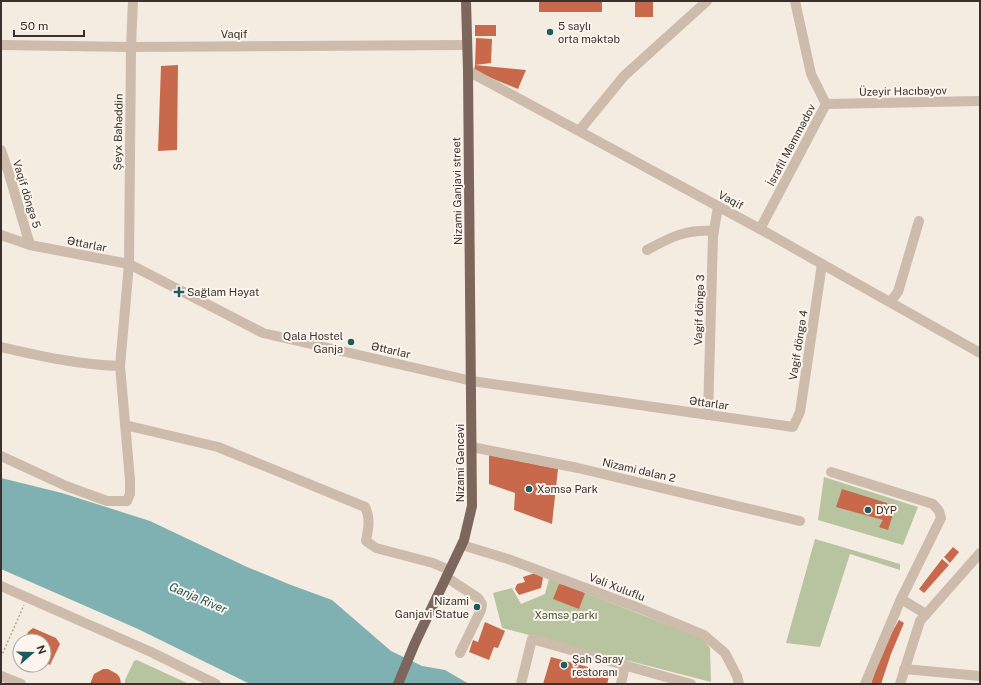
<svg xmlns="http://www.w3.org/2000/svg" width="981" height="685" viewBox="0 0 981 685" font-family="'Public Sans',sans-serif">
  <rect width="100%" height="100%" fill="#f4ebe1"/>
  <g fill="#b8c4a0">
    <polygon points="824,477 918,507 903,545 818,520"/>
    <polygon points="815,539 900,564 900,570 850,554 820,647 786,643"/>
    <polygon points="549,579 702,638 710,648 711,682 502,628 493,593 512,588 521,604 545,594"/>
    <polygon points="137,660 189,684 125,684 125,680 134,661"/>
  </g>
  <polygon fill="#7fb0b2" points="1,478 62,493 150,521 247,567 291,585 332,600 391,651 422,666 445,670 469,684 250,684 138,629 1,569"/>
  <g fill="#c8694b">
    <rect x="539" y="1" width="63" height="11"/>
    <rect x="635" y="1" width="18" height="16"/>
    <rect x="475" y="25" width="21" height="11"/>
    <polygon points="476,38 492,39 491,63 475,65"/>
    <polygon points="178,65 177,150 158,151 161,66"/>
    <polygon points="475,65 526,70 518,89 474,71"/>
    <polygon points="489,455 558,469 552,524 514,510 515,493 489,484"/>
    <polygon points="842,489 887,503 886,509 894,511 888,530 879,527 883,520 836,507"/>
    <polygon points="953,547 959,552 950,563 944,557"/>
    <polygon points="942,559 949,565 924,593 919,589"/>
    <polygon points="538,572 543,578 541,588 519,595 515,589 517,584 525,582 523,577"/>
    <polygon points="559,584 573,587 585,593 579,609 553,599"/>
    <polygon points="899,620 904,623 891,654 881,684 871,684 878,663 887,641"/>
    <polygon points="485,622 505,631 498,648 494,647 489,660 469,652 473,640 478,642"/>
    <polygon points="33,628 56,638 60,644 50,665 44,662 44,641 25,641 28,632"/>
    <polygon points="551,657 610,673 607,684 543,684"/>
    <polygon points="103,669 108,669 117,674 120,678 121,684 90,684 94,674"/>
  </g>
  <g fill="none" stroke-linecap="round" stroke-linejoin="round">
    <polyline stroke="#b9a596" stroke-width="1.5" stroke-dasharray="2 2" stroke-linecap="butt" points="1,657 24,605"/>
    <g stroke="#cdbbac" stroke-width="10">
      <polyline points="795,1 811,74 826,104"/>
      <polyline points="1,45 131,47 467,45"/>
      <polyline points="468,71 760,229 980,353"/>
      <polyline points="826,104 980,101"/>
      <polyline points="579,131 624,76 707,1"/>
      <polyline points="1,150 9,174 30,245"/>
      <polyline points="760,229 826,104"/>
      <polyline points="1,235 30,245 129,264 263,333 472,381 793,427 800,412 822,264"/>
      <path d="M647,250C671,237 686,229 714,231"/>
      <polyline points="890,302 898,292 919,221"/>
      <path d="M1,347C40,356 80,365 120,366"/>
      <polyline points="708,415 713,236 718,207"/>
      <path d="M125,425L218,447L365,507C371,518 368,530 366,541L376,548L433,563L449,570"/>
      <polyline points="472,447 578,468 800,521"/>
      <polyline points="1,456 66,486 107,501 127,501 130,494 130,480 120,366 129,264 131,47 133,1"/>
      <polyline points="831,472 933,504 939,511 941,518 901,599 926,614"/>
      <polyline points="462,545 508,559 639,608 704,635 725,653 737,676 739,684"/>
      <polyline points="446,577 478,598 482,604 481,610 460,653"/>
      <polyline points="1,586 151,652 216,684"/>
      <polyline points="904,669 980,676"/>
      <polyline points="1,676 21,684"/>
      <polyline points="521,684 532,639 691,684"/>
      <polyline points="621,684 625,665"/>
      <polyline points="865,684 901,599"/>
      <polyline points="900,684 920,621 980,553"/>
    </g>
    <polyline stroke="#7d675c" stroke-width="10" points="398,684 415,643 464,540 472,506 468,71 466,1"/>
  </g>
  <g fill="#1f5a5e" stroke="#fbf5ee" stroke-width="1.5">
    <circle cx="550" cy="32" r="4"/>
    <path d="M177 286h4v4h4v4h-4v4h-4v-4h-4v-4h4z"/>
    <circle cx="351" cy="342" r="4"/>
    <circle cx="529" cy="489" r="4"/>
    <circle cx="868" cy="510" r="4"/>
    <circle cx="477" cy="607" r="4"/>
    <circle cx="564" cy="665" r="4"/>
  </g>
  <g text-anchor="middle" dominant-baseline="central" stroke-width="4" stroke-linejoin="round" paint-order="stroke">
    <g font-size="11" fill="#3b302b" stroke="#fbf5ee" text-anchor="start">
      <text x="558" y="26">5 saylı<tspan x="558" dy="13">orta məktəb</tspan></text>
      <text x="187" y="292">Sağlam Həyat</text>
      <text x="343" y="336" text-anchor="end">Qala Hostel<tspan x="343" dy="13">Ganja</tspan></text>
      <text x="537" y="489">Xəmsə Park</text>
      <text x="876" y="510">DYP</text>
      <text x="469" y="601" text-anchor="end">Nizami<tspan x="469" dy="13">Ganjavi Statue</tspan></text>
      <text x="572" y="659">Şah Saray<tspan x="572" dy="13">restoranı</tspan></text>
    </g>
    <g font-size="11" fill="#3b302b" stroke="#fbf5ee">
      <text x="234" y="34">Vaqif</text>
      <text transform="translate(903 91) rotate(-1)">Üzeyir Hacıbəyov</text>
      <text transform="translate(118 132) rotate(-89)">Şeyx Bahəddin</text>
      <text transform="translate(791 145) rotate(-62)">İsrafil Məmmədov</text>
      <text transform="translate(457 191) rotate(-91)">Nizami Ganjavi street</text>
      <text transform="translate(27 194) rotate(73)">Vaqif döngə 5</text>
      <text transform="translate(731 200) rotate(28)">Vaqif</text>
      <text transform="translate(87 244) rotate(11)">Əttarlar</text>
      <text transform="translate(699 310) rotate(-88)">Vagif döngə 3</text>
      <text transform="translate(798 345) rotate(-81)">Vagif döngə 4</text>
      <text transform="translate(391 350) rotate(13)">Əttarlar</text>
      <text transform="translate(709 403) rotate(8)">Əttarlar</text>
      <text transform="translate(460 463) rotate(-90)">Nizami Gəncəvi</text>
      <text transform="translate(639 470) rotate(13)">Nizami dalan 2</text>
      <text transform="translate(617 587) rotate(21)">Vəli Xuluflu</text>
    </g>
    <g font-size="11" fill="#4a5a2e" stroke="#fbf5ee">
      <text x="566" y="615">Xəmsə parkı</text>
    </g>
    <g font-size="12" font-style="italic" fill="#1f5a5e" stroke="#fbf5ee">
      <text transform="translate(198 598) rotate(23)">Ganja River</text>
    </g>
  </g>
  <rect width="981" height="685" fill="none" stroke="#3b302b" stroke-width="4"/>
  <g transform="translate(32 653) rotate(70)"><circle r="19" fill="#fbf5ee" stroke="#aea6a0"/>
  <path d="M0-3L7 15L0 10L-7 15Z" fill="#1f5a5e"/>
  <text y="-6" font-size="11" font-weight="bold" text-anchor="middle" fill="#3b302b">N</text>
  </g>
  <path d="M14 30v6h70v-6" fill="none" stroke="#3b302b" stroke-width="2"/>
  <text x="20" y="30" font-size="12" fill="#3b302b" stroke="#fbf5ee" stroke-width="3" paint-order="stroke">50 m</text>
</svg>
